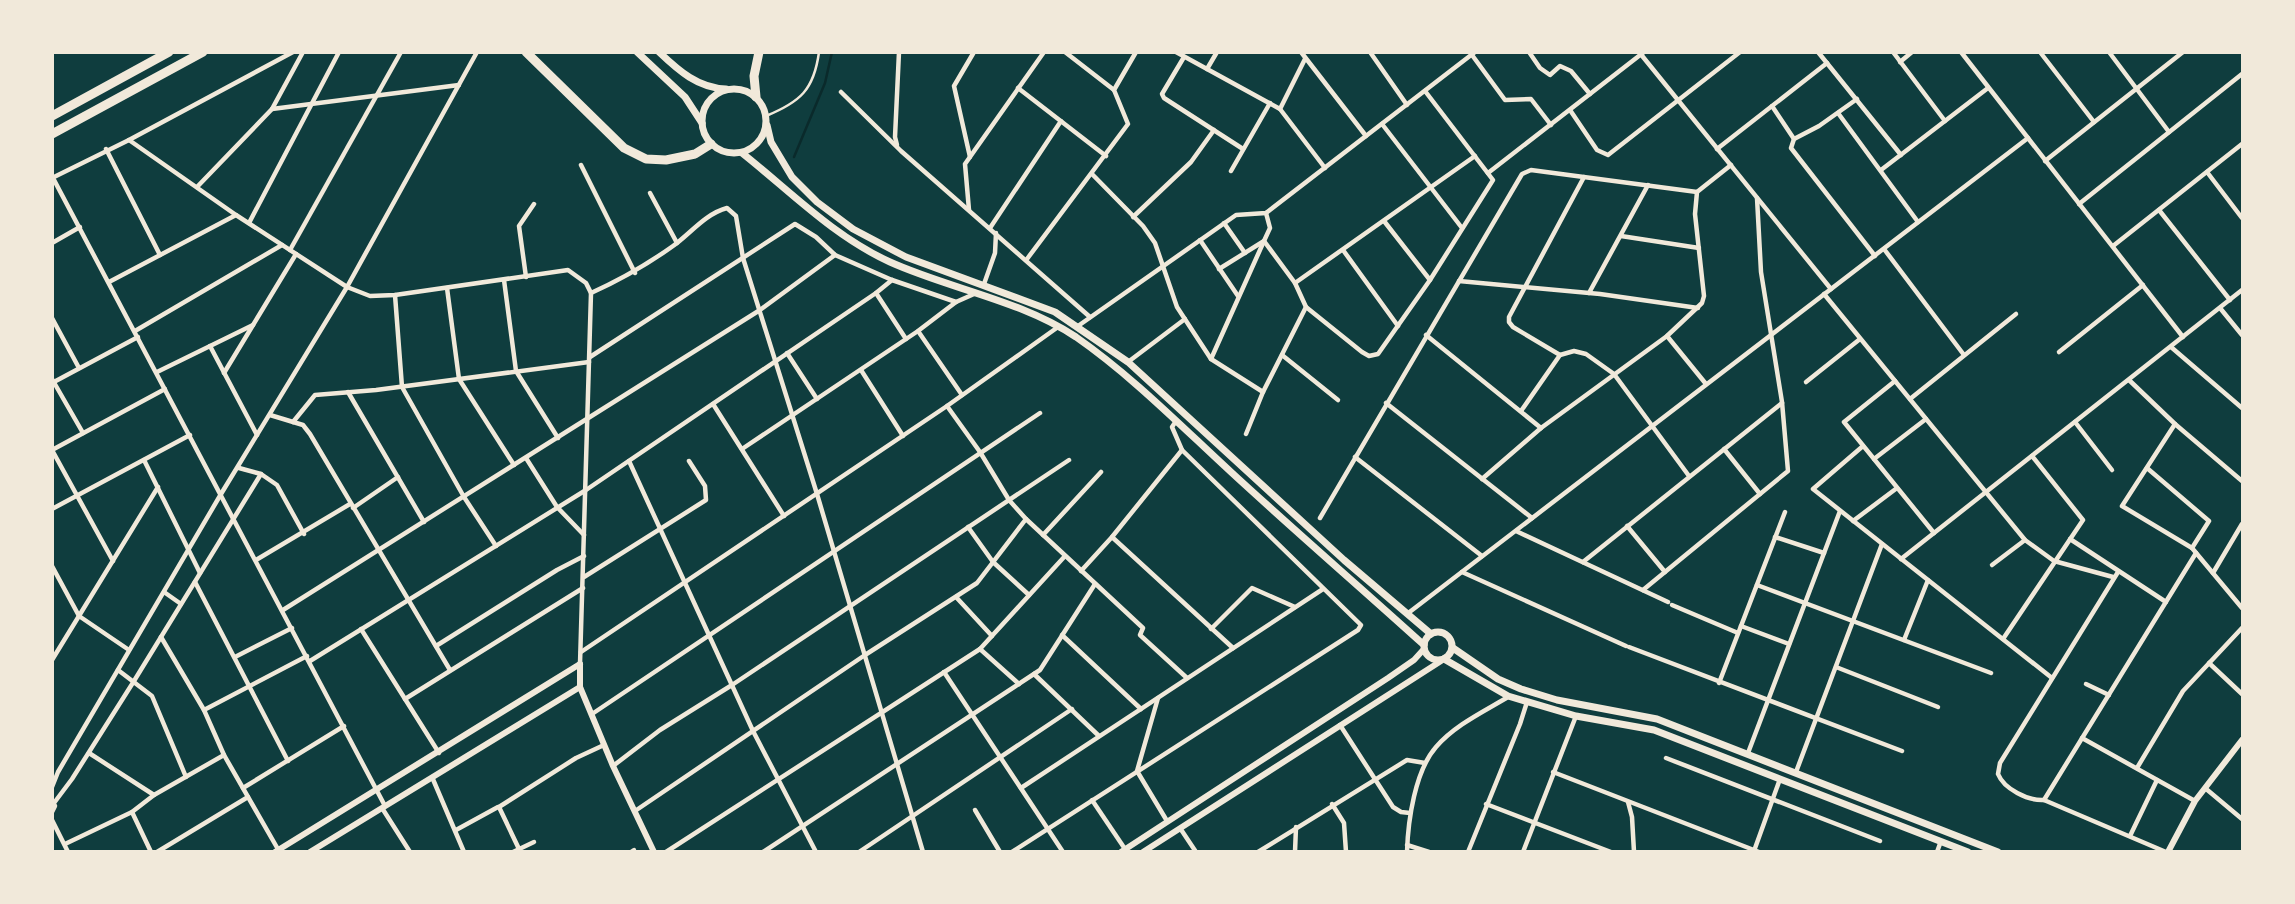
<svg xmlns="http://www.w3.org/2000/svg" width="2295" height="904" viewBox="0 0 2295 904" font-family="Quicksand,sans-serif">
  <rect width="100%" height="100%" fill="#0f3d3e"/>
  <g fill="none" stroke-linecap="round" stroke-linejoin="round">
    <polyline stroke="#0a2a2b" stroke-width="2.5" points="794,157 825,83 832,52"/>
    <path stroke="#f1e9da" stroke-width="2.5" d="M766,116C800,102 814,90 819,52"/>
    <g stroke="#f1e9da" stroke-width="4.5">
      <polyline points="1065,52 1114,90"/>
      <polyline points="1176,52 1280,109 1325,168"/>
      <polyline points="1301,52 1366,136"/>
      <polyline points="1370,52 1407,105"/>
      <polyline points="1529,52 1540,68 1550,75 1560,66 1571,71 1590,94"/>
      <polyline points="1639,52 1831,289"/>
      <polyline points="1818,52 1901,155"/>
      <polyline points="1893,52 1945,121"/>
      <polyline points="1961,52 2183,337"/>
      <polyline points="2040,52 2094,122"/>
      <polyline points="2109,52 2169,132"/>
      <polyline points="1472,55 1505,100 1531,99 1551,125"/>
      <polyline points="1184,57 1162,94 1164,98 1243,149"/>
      <polyline points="1900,62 1912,52"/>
      <polyline points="1207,69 1217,52"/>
      <polyline points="1018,88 1106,156"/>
      <polyline points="841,92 901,151 1090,317"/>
      <polyline points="1857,99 1819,126 1794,139 1791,148 1875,256"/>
      <polyline points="1772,106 1794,139"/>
      <polyline points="272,109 459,85"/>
      <polyline points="1280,109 1305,59"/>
      <polyline points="1570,110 1597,150 1608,155 1740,52"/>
      <polyline points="1838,113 1918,222"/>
      <polyline points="1382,124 1462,228"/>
      <polyline points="129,140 293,52"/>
      <polyline points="897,145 895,137 899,52"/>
      <polyline points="106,149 160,255"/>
      <polyline points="1717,149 1827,63"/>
      <polyline points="970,157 954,86 974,52"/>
      <polyline points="2045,161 2183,52"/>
      <polyline points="581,165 635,273"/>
      <polyline points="1881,170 1988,88"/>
      <polyline points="1231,171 1270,103"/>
      <polyline points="2207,172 2242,218"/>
      <polyline points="1488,173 1644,52"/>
      <polyline points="1092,174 1143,226 1155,243 1177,307 1211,359"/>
      <polyline points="52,178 129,140 236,215 347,287 370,296 395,295 568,270 586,283 591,293 580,664"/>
      <polyline points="53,178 385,806"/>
      <polyline points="197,187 272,109 303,52"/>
      <polyline points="650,193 677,243"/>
      <polyline points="2079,204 2242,74"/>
      <polyline points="969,210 965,164 1044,52"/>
      <polyline points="2159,210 2230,300"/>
      <polyline points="1266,213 1270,228 1264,241 1295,283 1306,307 1362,352 1369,356 1378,354 1430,280 1493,180 1425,91"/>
      <polyline points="1133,217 1191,162 1214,130"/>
      <polyline points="1384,221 1430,280"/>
      <polyline points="249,223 339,52"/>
      <polyline points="1224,223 1245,253"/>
      <polyline points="990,228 1061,121"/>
      <polyline points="1621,236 1699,248"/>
      <polyline points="1200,240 1238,296"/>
      <polyline points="52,243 80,227"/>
      <polyline points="2113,246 2242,144"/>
      <polyline points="1884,249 1964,355"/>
      <polyline points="290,250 401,52"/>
      <polyline points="1343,250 1398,326"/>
      <polyline points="1027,259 1128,124 1114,90 1136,52"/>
      <polyline points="1219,269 1264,241"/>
      <polyline points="526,277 519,226 534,204"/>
      <polyline points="504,280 516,371 558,438"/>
      <polyline points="1459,281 1600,294 1698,308"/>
      <polyline points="109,282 236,215"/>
      <polyline points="1295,283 1475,156"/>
      <polyline points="984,284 995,253 996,233"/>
      <polyline points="447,288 459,379 514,465"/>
      <path d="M591,293C622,279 645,266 673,246C691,233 705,214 727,208L736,216L743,258L817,494L923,852"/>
      <polyline points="876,293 906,339"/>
      <polyline points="1589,293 1648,185"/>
      <polyline points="1824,294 2025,540 2054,561 2113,577"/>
      <polyline points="395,295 402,387 464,497 496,546"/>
      <polyline points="2220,308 2242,335"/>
      <polyline points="52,318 79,368"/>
      <polyline points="1078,326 1236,215 1266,213 1475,52"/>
      <polyline points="135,331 282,245"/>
      <polyline points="918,331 962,395"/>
      <polyline points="1426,335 1541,428"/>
      <polyline points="1667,336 1706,384"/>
      <polyline points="210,346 257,435"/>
      <polyline points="2171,347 2242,408"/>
      <polyline points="2059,352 2143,285"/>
      <polyline points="787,353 817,399"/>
      <polyline points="1282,355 1338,400"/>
      <polyline points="1560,355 1513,327 1509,322 1509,317 1584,177"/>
      <polyline points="590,357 795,224 816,237 835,255 892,280 956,302"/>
      <polyline points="1128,362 1185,319"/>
      <polyline points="861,370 903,436"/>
      <polyline points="157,372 253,325"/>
      <polyline points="224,373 296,254"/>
      <polyline points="52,379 83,433"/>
      <polyline points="2129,380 2175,424 2242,481"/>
      <polyline points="1895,381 1844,422 1934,533"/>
      <polyline points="1806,382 1860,339"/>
      <polyline points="52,383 138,337"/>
      <polyline points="348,392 424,522"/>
      <polyline points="1263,392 1211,359 1264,241"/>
      <polyline points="1910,399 2016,314"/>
      <polyline points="1386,403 1532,518"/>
      <polyline points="713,404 784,516"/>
      <polyline points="947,406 980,452 1009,500 1026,519 1143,628 1140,635 1187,678"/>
      <polyline points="1521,411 1560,355 1574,351 1586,354 1614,374 1689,476"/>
      <polyline points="270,415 303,425 310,434 450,670"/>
      <polyline points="1176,421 1172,427 1182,450"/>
      <polyline points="293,422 315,395 376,390 589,362"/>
      <polyline points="2075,422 2112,470"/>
      <polyline points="2175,424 2122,506 2192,548 2242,608"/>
      <polyline points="1246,434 1263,392 1306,307"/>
      <polyline points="1863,446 1813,489 2052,678"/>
      <polyline points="742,449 918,331 956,302 974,294"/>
      <polyline points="1724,449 1760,494"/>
      <polyline points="52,450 165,389"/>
      <polyline points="52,450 113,561"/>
      <polyline points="1355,457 1482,556"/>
      <polyline points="526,458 557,507 584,535"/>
      <polyline points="1874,459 1926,419"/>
      <polyline points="144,460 200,573"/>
      <polyline points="629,461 753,731 816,852"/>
      <polyline points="239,468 261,474 277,485 304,534"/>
      <polyline points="2147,468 2209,521 2192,548"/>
      <polyline points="1482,479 1541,428 1667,336 1702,303 1704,296 1695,214 1697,192 1731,165"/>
      <polyline points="353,508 398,477"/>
      <polyline points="52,509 190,435"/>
      <polyline points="1320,518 1522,174 1531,170 1546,172 1697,192"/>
      <polyline points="1853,521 1897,488"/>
      <polyline points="1627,526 1665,572"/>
      <polyline points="968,527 993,562 1029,595"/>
      <polyline points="1516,531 1668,602"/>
      <polyline points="1043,535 1101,472"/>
      <polyline points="1112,537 1233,648"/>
      <polyline points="1775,537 1824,553"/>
      <polyline points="2070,539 2166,602"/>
      <polyline points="1901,559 2242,290"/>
      <polyline points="256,560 350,504"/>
      <polyline points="1583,562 1782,403"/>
      <polyline points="1992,565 2025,540"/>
      <polyline points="52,566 79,616 129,650"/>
      <polyline points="1462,572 1626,646"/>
      <path d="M2118,572L2000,763L1998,774C2004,789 2028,801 2044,800L2166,852"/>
      <polyline points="2213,573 2242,524"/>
      <polyline points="584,577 706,500 705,486 689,461"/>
      <polyline points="195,582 288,761"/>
      <polyline points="1757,585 1991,673"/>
      <polyline points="1643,590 1788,471 1782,402 1761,272 1757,198"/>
      <polyline points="164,592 181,604"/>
      <polyline points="956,597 992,636"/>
      <polyline points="1672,605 1738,633"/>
      <polyline points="283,610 760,310 835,255"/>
      <polyline points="1407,614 2028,138"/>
      <polyline points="1741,626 1789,644"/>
      <polyline points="361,629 439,753"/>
      <polyline points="1211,629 1252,588 1295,607"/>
      <polyline points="1062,635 1141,709"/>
      <polyline points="161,637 204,710 224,755 279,851"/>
      <polyline points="2003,639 2083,520 2032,456"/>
      <polyline points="1904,640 1928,580"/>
      <polyline points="436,646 557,570 584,556"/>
      <polyline points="1629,647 1902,751"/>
      <polyline points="980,649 1019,684"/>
      <polyline points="581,652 947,406 1058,327"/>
      <polyline points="235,657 292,628"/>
      <polyline points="52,660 158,487"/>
      <polyline points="310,661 586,490 876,293 892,280"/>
      <polyline points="2209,663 2242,694"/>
      <polyline points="1836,667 1938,707"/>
      <polyline points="118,670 152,696 186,777"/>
      <polyline points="944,672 1063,852"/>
      <polyline points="1034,674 1099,736"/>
      <polyline points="1719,683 1785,512"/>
      <polyline points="2086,684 2109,695"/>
      <polyline points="1158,698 1137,771 1167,821"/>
      <polyline points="405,699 583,588"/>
      <polyline points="204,710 307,656"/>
      <polyline points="592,714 1040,413"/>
      <polyline points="1340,725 1393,807 1401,812 1410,813"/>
      <polyline points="2082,738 2195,801"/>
      <polyline points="89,753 154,795"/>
      <polyline points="1748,753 1840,511"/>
      <polyline points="1666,758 1880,841"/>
      <polyline points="613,766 660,730 732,685 1069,460"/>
      <polyline points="2137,768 2183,691 2242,628"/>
      <polyline points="1553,772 1759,852"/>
      <polyline points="1796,772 1882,544"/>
      <polyline points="432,777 464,852"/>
      <polyline points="52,787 58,772 221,494 347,287 477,52"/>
      <polyline points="243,788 344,726"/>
      <polyline points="1021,788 1323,589"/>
      <polyline points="2205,788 2242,819"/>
      <polyline points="1092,800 1125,849"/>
      <polyline points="2044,800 2196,553"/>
      <polyline points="52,801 55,806 52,812"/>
      <polyline points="1628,802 1632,817 1634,852"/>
      <polyline points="54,803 72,779 134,681 261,474"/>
      <polyline points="1332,804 1344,823 1346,852"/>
      <polyline points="1486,804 1611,852"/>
      <polyline points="382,808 410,852"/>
      <polyline points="975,810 1000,852"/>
      <polyline points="635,811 865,655 977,583 1026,519"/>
      <polyline points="132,812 151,852"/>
      <polyline points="52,820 68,852"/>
      <polyline points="1180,828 1196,852"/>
      <polyline points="456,830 498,807"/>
      <polyline points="2130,836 2157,780"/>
      <polyline points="65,844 132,812 154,795 224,755"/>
      <polyline points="1407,845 1429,852"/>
      <polyline points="519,849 499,807 576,758 604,745"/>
      <polyline points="1754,851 1780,779"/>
      <polyline points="157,852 248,797"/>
      <polyline points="513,852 534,842"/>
      <polyline points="631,852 634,850"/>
      <polyline points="666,852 980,649 1065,556"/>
      <polyline points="763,852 1040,670 1095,584"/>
      <polyline points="859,852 1072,709"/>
      <polyline points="1012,852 1358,630 1361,625 1182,450 1112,537 1081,571"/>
      <polyline points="1258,852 1407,760 1425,763"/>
      <polyline points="1295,852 1296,827"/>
      <path d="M1407,852C1408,820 1415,771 1436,747C1455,725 1483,712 1508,697"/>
      <polyline points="1468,852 1520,724 1527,702"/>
      <polyline points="1523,852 1576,716"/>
      <polyline points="1937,852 1941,841"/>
    </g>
    <g stroke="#f1e9da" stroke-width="6">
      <polyline points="580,664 580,687 613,766 654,852"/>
      <polyline points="275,852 580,664"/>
      <polyline points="310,852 580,687"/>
      <polyline points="1121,852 1388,678 1414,660 1424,649"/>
      <polyline points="1143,852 1441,661"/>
      <polyline points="2168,852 2195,801 2242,740"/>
    </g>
    <g stroke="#f1e9da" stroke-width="7">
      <polyline points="637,52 685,97 702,123"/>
      <path d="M659,52C679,71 698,88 726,89"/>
      <circle cx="734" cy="121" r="32"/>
      <polyline points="767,125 771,142 792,177 817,202 853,229 906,257 1055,312 1128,362 1344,560 1431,634"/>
      <path d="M742,153C790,191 833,236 890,262C950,289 1020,300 1076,337C1132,376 1181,426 1231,472C1295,531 1360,587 1424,645"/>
      <circle cx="1438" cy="646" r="14"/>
      <polyline points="1453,648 1498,679 1521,689 1557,700 1657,719 1998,852"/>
      <polyline points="1444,659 1508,696 1576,716 1654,730 1968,852"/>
    </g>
    <g stroke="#f1e9da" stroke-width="9">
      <polyline points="526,52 624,148 646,159 666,160 695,154 711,144"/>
      <polyline points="756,97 754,76 759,52"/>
      <polyline points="52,116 169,52"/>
      <polyline points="52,134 203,52"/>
    </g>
  </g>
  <rect width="2295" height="904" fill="none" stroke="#f1e9da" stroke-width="108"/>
</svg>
